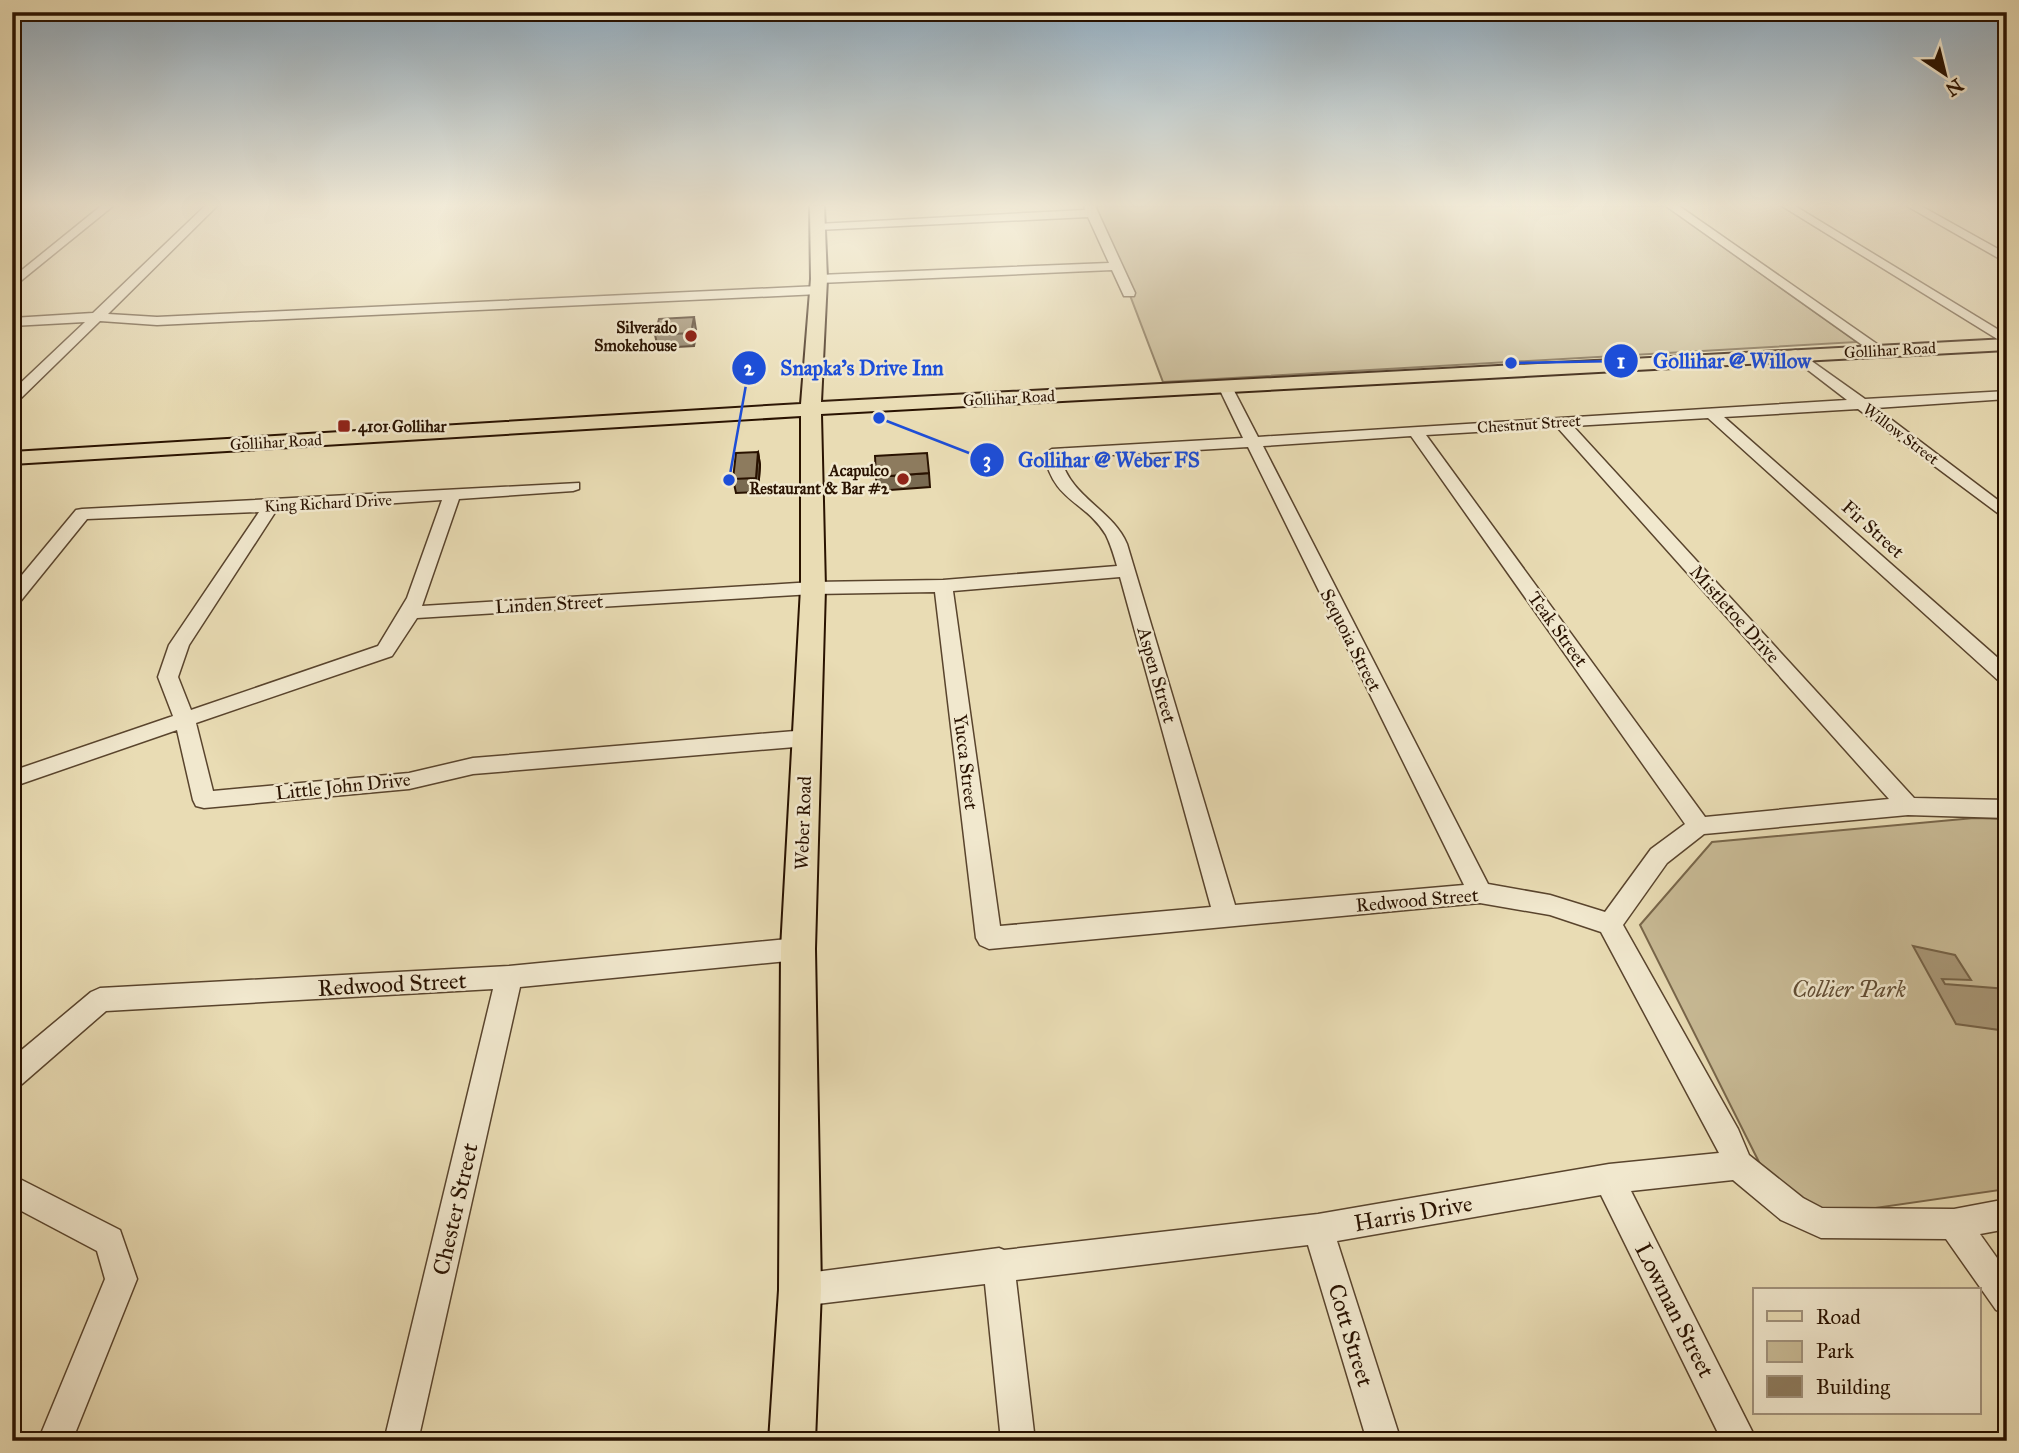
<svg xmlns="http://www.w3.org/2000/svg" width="2019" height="1453" viewBox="0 0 2019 1453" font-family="'IM FELL Great Primer',serif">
  <rect width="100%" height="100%" fill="#e9dcb4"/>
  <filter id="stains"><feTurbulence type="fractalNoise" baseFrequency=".00286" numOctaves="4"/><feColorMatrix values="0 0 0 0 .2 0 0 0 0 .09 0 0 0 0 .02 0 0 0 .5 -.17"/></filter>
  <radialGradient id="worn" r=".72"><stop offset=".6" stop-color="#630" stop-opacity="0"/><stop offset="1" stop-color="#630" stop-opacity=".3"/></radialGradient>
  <g fill="#c8ba95" stroke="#78664a" stroke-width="2">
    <polygon points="1096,206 1666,206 1857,342 1163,382"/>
    <polygon points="1974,818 2007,819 2007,1189 1827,1215 1766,1176 1640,925 1712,842"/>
  </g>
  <polygon fill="#a89777" stroke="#756247" stroke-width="2" points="1913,946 1955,955 1971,980 1942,979 1945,984 2007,989 2007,1031 1956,1024"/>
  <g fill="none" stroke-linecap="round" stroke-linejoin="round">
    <defs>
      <g id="minor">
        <polygon points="101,206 113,206 12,288 12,278"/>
        <polygon points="205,206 217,206 108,314 157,317 819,286 825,290 819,294 157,325 100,321 17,402 12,403 12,391 85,322 12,326 12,318 93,313"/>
        <polygon points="1084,206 1095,206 1135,293 1134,296 1124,296 1112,270 819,283 813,279 819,275 1109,263 1088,217 817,230 811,227 817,224 1085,210"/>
        <polygon points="1666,206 1679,206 1887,351 1875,354"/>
        <polygon points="1782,206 1795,206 2007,335 2007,345"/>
        <polygon points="1907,206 1921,206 2007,254 2007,263"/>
        <path d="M1796,350L1865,399L2007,391V399L1876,408L2007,507V520L1858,409L1724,417L2007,666V684L2000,682L1708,418L1573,426L1914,798L2007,800V818L1908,815L1704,834L1667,863L1623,925L1738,1129L1749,1155L1803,1198L1822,1208L1954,1209L2007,1199V1229L1980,1234L2007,1272V1315L1996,1310L1946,1239L1821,1238L1781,1220L1733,1180L1631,1191L1757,1441H1722L1601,1195L1337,1241L1401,1441H1367L1308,1245L1016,1280L1035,1441H1001L985,1284L800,1306L789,1301L784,1290L789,1279L800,1274L999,1248L1004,1250L1318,1214L1609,1164L1719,1153L1601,932L1550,915L1480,903L989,949L980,945L976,938L935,592L813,594L417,618L392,656L196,723L213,791L409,773L473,758L807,730L815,733L818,738L815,743L807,746L473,774L409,789L204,808L196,806L193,800L177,730L12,787V771L173,716L158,677L169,645L259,512L87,519L19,603L12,605V587L76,510L82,509L579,483V489L573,491L459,499L422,606L813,582L943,580L1117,566C1114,556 1111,545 1106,535C1085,500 1054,503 1044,454L1052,449L1243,438L1218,386L1220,383H1230L1258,437L1847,400L1791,357V351ZM1557,427L1889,799L1705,817L1426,435ZM1411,436L1685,824L1651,849L1605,912L1550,895L1488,884L1263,446ZM1248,447L1464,885L1235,905L1127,544C1112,509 1070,497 1061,458ZM442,500L407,598L378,646L191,710L178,677L189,645L276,511ZM1120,577L1211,907L1000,926L953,591Z"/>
        <polygon points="798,938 807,941 811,949 807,957 798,960 520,987 418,1441 384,1441 493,989 106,1011 22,1084 12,1088 12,1058 91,992 100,988 509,966"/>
        <polygon points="12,1175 120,1230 137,1279 72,1441 38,1441 105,1279 97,1251 12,1206"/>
      </g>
      <polygon id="major" points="810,206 824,206 827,279 821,402 2007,339 2007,350 821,414 825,588 815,949 821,1290 815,1441 769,1441 779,1290 781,949 801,588 801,416 12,464 12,452 801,404 811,279"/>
    </defs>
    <use href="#minor" stroke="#59442d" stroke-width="3"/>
    <use href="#major" stroke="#291200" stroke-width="4"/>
    <use href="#minor" fill="#f1e8ce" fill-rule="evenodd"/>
    <use href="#major" fill="#e9dcb4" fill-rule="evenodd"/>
  </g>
  <g fill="#796a51" stroke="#291200" stroke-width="2">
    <polygon points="696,330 694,346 658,348 655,335"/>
    <polygon points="758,452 760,465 758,492 736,493 733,479"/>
    <polygon points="929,473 930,487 877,491 876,477"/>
  </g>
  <g fill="#635642" stroke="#291200" stroke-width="2">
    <polygon points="694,317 696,330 694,346 691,333"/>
    <polygon points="758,452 760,465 758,492 756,478"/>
  </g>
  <g fill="#8d7b5e" stroke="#291200" stroke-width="2">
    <polygon points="694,317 691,333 655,335 659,319"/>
    <polygon points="758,452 756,478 733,479 736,453"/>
    <polygon points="927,453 929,473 876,477 875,456"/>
  </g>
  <linearGradient id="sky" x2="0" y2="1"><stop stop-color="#8ea8bb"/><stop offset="0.5" stop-color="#f5efdd"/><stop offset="1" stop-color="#f5efdd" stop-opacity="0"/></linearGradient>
  <rect width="2019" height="410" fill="url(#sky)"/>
  <g fill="#8f2418" stroke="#f1e8ce" stroke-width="2.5">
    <circle cx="691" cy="336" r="7"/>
    <rect x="337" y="419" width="14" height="14" rx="3.5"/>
    <circle cx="903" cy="479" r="7"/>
  </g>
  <g text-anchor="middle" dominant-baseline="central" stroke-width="5" stroke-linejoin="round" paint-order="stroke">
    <g font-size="16" font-weight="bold" fill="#291200" stroke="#f1e8ce" text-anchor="end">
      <text x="677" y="327">Silverado<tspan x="677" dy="18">Smokehouse</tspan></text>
      <text x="358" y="426" text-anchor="start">4101 Gollihar</text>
      <text x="889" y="470">Acapulco<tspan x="889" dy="18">Restaurant &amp; Bar #2</tspan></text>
    </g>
    <g font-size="16" fill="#291200" stroke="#f1e8ce">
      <text transform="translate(1890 350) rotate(-3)">Gollihar Road</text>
      <text transform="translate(1009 398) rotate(-3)">Gollihar Road</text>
      <text transform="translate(1529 424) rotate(-4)">Chestnut Street</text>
      <text transform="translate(1901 434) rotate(37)">Willow Street</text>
      <text transform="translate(276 442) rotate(-3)">Gollihar Road</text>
      <text transform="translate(328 503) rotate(-3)">King Richard Drive</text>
    </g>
    <g font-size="19" fill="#291200" stroke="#f1e8ce">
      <text transform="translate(1873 529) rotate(42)">Fir Street</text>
      <text transform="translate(549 604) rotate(-3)">Linden Street</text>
      <text transform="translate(1735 614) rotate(48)">Mistletoe Drive</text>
      <text transform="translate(1558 629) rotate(54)">Teak Street</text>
      <text transform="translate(1351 640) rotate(63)">Sequoia Street</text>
      <text transform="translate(1157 675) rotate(74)">Aspen Street</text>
      <text transform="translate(966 762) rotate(83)">Yucca Street</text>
      <text transform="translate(343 786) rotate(-6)">Little John Drive</text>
      <text transform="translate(803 823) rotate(-88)">Weber Road</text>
      <text transform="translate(1417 900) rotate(-5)">Redwood Street</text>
    </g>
    <g font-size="23" fill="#291200" stroke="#f1e8ce">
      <text transform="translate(392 984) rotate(-3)">Redwood Street</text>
      <text transform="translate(455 1209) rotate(-77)">Chester Street</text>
      <text transform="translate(1413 1213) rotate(-10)">Harris Drive</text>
      <text transform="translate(1675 1310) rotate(63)">Lowman Street</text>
      <text transform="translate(1351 1335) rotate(73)">Cott Street</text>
    </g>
    <g font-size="23" font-style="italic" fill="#614d34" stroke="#f1e8ce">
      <text x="1849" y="989">Collier Park</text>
    </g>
  </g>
  <path fill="none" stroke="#1d4ed8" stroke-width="2.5" d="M1511 363L1621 361M729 480L749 368M879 418L987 460"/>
  <g fill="#1d4ed8" stroke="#f1e8ce" stroke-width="2.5">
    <circle cx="1511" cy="363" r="7"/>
    <circle cx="729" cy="480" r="7"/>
    <circle cx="879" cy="418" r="7"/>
    <circle cx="1621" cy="361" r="18"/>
    <circle cx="749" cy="368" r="18"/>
    <circle cx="987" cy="460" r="18"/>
  </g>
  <g font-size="21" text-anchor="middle" font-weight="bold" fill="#fff">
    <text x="1621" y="368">1</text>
    <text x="749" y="375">2</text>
    <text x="987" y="467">3</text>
  </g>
  <g font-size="21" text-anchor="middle" font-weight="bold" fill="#1d4ed8" stroke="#f1e8ce" stroke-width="5" stroke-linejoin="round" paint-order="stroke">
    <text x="1732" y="368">Gollihar @ Willow</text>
    <text x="862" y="375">Snapka's Drive Inn</text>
    <text x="1109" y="467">Gollihar @ Weber FS</text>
  </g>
  <rect width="2019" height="1453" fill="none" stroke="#e9dcb4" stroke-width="42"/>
  <rect x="14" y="14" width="1991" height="1425" fill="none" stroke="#291200" stroke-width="3.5"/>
  <rect x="21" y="21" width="1977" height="1411" fill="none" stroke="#291200" stroke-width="2"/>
  <rect x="1753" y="1288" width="228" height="126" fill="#f1e8ce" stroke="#a1927c" stroke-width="2"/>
  <rect x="1767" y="1311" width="35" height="10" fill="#e9dcb4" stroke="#a1927c" stroke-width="2"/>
  <text x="1816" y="1324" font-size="21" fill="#291200">Road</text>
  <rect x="1767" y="1341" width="35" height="21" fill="#c8ba95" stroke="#a1927c" stroke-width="2"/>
  <text x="1816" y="1358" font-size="21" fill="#291200">Park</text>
  <rect x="1767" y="1376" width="35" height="21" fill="#8d7b5e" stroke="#a1927c" stroke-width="2"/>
  <text x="1816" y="1394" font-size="21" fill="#291200">Building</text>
  <g transform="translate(1945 74) rotate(145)" stroke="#f1e8ce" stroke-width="5" paint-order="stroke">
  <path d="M0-5L12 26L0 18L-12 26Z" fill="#291200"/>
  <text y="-10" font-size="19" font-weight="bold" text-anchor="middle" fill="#291200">N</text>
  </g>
  <rect width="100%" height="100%" filter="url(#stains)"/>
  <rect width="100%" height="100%" fill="url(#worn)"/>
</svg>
